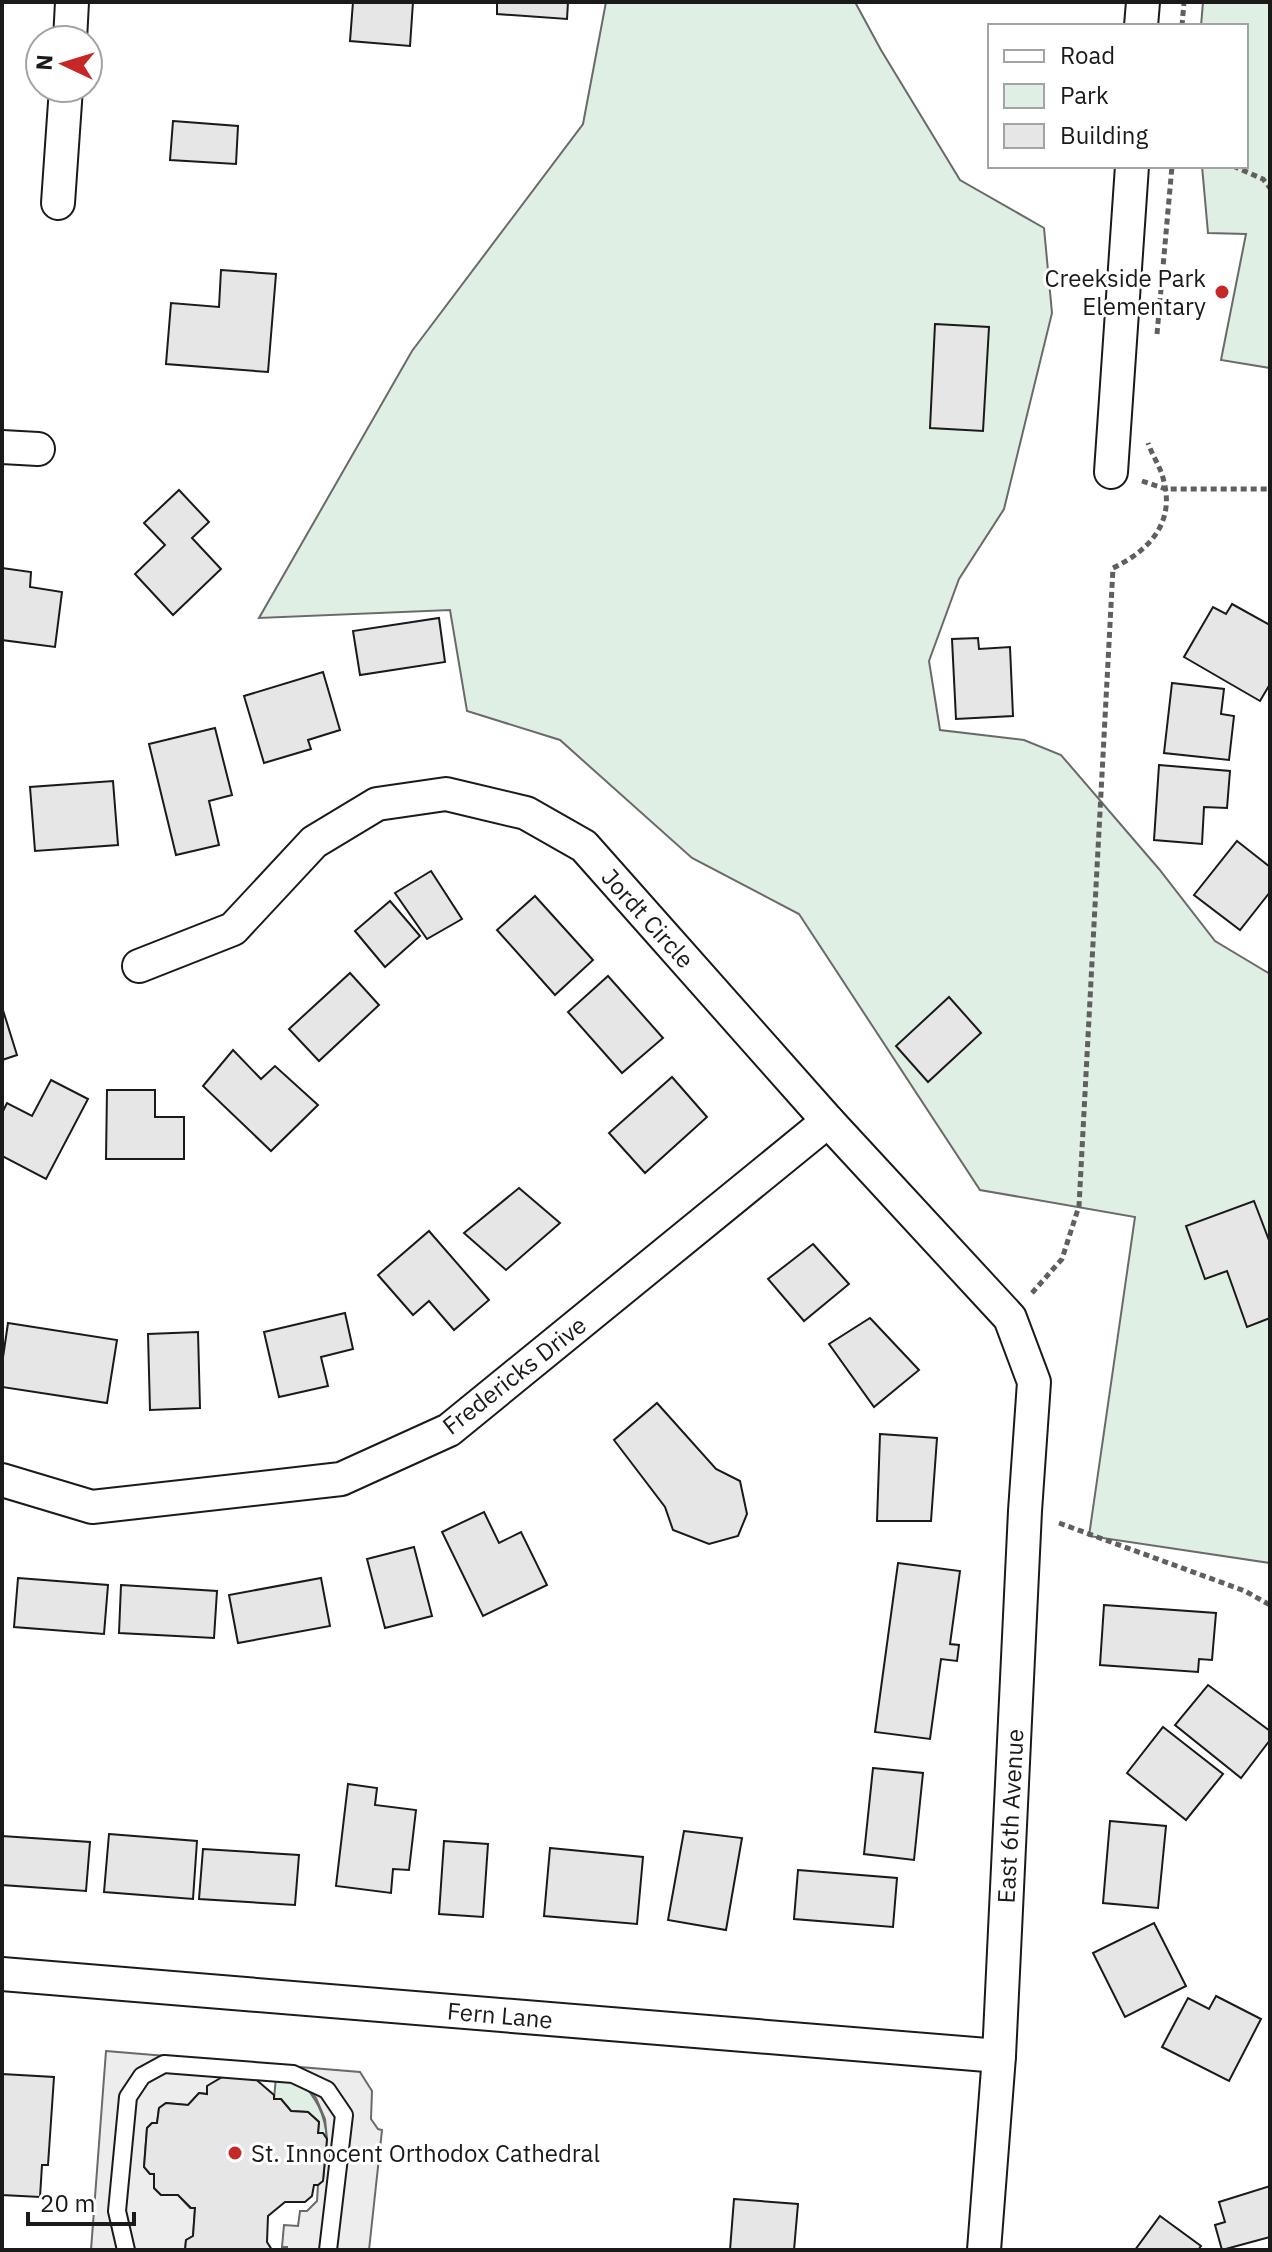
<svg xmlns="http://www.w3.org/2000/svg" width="1272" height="2252" viewBox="0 0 1272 2252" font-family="'IBM Plex Sans',sans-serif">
  <rect width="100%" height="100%" fill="#fff"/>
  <g fill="#e0efe3" stroke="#6a6a6a" stroke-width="2">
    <polygon points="606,2 855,2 881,50 960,180 1044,228 1052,313 1004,509 959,579 929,661 940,730 1024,740 1061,755 1159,869 1215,941 1270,974 1270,1563 1089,1536 1135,1217 980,1190 799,914 692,858 560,740 467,711 450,610 259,618 412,351 583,124"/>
    <polygon points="1203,2 1270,2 1270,368 1221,360 1246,234 1208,233 1202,166 1246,166 1246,26 1201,26"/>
    <path d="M276,2077L299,2079C316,2098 325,2113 327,2139L318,2133L319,2122L308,2112L291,2111L281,2099H274Z"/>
  </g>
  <polygon fill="#ededed" stroke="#6a6a6a" stroke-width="2" points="106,2051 360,2072 372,2091 371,2119 378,2129 382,2130 369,2250 287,2250 287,2247 282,2247 284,2225 298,2226 300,2211 307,2211 317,2201 318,2185 323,2180 327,2139 325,2119 316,2098 299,2079 230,2073 208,2086 207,2094 199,2093 188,2105 166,2103 159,2108 157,2123 152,2123 147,2128 144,2167 150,2174 154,2174 154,2188 161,2195 178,2195 190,2208 195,2208 193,2236 186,2240 185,2250 91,2250"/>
  <g fill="#e6e6e6" stroke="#1a1a1a" stroke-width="2">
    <polygon points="353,2 413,2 410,46 350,41"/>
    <polygon points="497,2 568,2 567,19 497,14"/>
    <polygon points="173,121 238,126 236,164 170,160"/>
    <polygon points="221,270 276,274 268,372 166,364 171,303 219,307"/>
    <polygon points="935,324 989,327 983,431 930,428"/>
    <polygon points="179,490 209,522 192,538 221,569 173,615 135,574 165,545 144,523"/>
    <polygon points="2,568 31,572 30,587 62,592 55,647 2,640"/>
    <polygon points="1232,604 1270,625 1270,684 1260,701 1184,657 1213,607 1226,614"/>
    <polygon points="439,618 445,662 360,675 353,631"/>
    <polygon points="978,638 979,649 1010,647 1013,716 956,719 952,639"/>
    <polygon points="323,672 340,730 308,740 311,749 264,763 244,696"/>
    <polygon points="1172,683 1224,689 1221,714 1234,716 1229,760 1164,753"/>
    <polygon points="215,728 232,795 209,801 219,845 176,855 149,744"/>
    <polygon points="1159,765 1230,771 1227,808 1204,807 1202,844 1154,840"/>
    <polygon points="113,781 118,845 35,851 30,787"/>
    <polygon points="1237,841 1270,867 1270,892 1240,930 1194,895"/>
    <polygon points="431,871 462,919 427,939 395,893"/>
    <polygon points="535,896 593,960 555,995 497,930"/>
    <polygon points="390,901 420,936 385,967 355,931"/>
    <polygon points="350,973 379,1005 319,1061 289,1029"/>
    <polygon points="608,976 663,1038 622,1073 568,1012"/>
    <polygon points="949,997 981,1033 928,1082 896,1046"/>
    <polygon points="2,1007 17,1055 2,1060"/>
    <polygon points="233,1050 261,1079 275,1066 318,1105 271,1151 203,1086"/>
    <polygon points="672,1077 707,1117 645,1173 609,1133"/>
    <polygon points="51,1080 88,1099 46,1179 2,1156 2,1113 7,1103 32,1116"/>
    <polygon points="107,1090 155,1090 155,1117 184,1117 184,1159 106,1159"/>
    <polygon points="519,1188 560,1223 506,1270 464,1233"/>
    <polygon points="1254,1201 1270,1243 1270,1318 1247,1327 1227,1271 1205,1279 1186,1226"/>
    <polygon points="429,1231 489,1300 454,1330 429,1301 413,1315 378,1275"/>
    <polygon points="813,1244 849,1284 804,1321 768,1279"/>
    <polygon points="345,1313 353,1349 321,1357 328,1386 279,1397 264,1332"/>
    <polygon points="870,1318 919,1370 874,1407 829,1344"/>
    <polygon points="8,1323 117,1340 107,1403 2,1387 2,1364"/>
    <polygon points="198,1332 200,1408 150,1410 148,1334"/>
    <polygon points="657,1403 716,1469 740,1481 747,1514 738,1536 709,1544 673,1530 665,1507 614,1440"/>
    <polygon points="880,1434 937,1438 931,1521 877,1521"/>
    <polygon points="484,1512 499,1543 521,1532 547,1585 483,1616 442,1532"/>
    <polygon points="414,1547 432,1616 385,1628 367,1559"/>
    <polygon points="898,1563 960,1571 950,1644 959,1645 957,1661 941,1659 930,1739 875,1732"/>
    <polygon points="18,1578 108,1585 104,1634 14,1627"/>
    <polygon points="321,1578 330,1626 238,1643 229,1595"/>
    <polygon points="121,1585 217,1591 214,1638 119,1633"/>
    <polygon points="1104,1605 1216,1613 1212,1660 1199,1659 1198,1672 1100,1665"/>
    <polygon points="1208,1685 1270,1731 1270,1740 1241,1778 1175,1725"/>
    <polygon points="1163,1727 1223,1774 1186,1820 1127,1773"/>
    <polygon points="873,1768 923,1773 914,1860 864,1854"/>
    <polygon points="348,1784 377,1788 375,1805 416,1810 409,1870 393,1869 391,1893 336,1886"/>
    <polygon points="1110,1821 1166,1826 1158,1908 1103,1903"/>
    <polygon points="684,1831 742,1838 726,1930 668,1920"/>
    <polygon points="109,1834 197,1841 193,1899 104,1892"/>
    <polygon points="2,1836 90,1842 86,1891 2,1885"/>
    <polygon points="444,1841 488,1844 483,1917 439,1914"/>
    <polygon points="550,1848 643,1857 637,1924 544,1916"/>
    <polygon points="203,1849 299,1855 295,1905 199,1899"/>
    <polygon points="798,1870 897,1878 893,1927 794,1919"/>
    <polygon points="1154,1923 1186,1986 1125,2017 1093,1953"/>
    <polygon points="1216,1996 1261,2019 1229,2081 1162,2047 1188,1998 1209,2009"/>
    <polygon points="229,2073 252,2076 274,2095 274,2099 281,2099 291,2111 308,2112 319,2122 318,2133 323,2133 327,2139 323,2181 318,2185 314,2185 312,2196 305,2202 285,2202 268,2216 267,2242 272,2250 185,2250 186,2240 193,2236 195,2208 191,2208 178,2195 161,2195 154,2188 154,2174 150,2174 144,2167 147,2128 152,2123 157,2123 159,2108 166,2103 188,2105 199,2093 207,2094 207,2086"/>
    <polygon points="2,2074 54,2077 48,2165 42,2165 40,2197 2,2195"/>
    <polygon points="1270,2186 1270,2237 1222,2250 1215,2225 1225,2222 1219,2202"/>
    <polygon points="734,2199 798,2204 794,2250 730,2250"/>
    <polygon points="1160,2216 1201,2246 1198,2250 1135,2250"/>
  </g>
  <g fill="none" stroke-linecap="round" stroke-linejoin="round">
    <defs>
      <polyline id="service" points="126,2250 117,2211 128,2097 142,2076 164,2064 293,2074 327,2090 344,2115 328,2250"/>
      <g id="minor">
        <polyline points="1141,26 1143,2"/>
        <polyline points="70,40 72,2"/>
        <polyline points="58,203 66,88"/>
        <polyline points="2,447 38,449"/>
        <polyline points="1111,472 1132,166"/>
        <polyline points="139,966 233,929 314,842 377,804 446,794 526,813 584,846 828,1121 1010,1318 1034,1382 1025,1511 999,2056 984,2250"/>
        <polyline points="2,1480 92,1507 341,1479 449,1430 828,1121"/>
        <polyline points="2,1974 999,2056"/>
      </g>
    </defs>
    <use href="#service" stroke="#1a1a1a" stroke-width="20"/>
    <use href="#minor" stroke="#1a1a1a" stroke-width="36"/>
    <g stroke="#5f5f5f" stroke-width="5" stroke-dasharray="6 4" stroke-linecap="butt">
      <polyline points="1182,26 1184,2"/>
      <polyline points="1233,166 1263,179 1270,188"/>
      <polyline points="1157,334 1172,166"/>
      <polyline points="1142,481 1166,489 1270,489"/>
      <path d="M1032,1293L1062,1259L1079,1206L1113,568C1150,550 1176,522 1163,478C1160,466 1152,455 1148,443"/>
      <polyline points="1059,1523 1245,1591 1270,1605"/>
    </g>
    <use href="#service" stroke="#fff" stroke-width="16"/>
    <use href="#minor" stroke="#fff" stroke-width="32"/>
  </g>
  <g fill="#c62828" stroke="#fff" stroke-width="3">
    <circle cx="1222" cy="292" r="8"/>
    <circle cx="235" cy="2153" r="8"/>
  </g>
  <g text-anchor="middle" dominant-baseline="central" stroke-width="6" stroke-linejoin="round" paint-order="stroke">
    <g font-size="24" fill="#1a1a1a" stroke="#fff" text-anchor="end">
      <text x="1206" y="278">Creekside Park<tspan x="1206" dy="28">Elementary</tspan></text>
      <text x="251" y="2153" text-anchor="start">St. Innocent Orthodox Cathedral</text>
    </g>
    <g font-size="24" fill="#1a1a1a" stroke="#fff">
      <text transform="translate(648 918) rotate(48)">Jordt Circle</text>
      <text transform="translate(514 1375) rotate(-38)">Fredericks Drive</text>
      <text transform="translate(1010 1816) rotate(-87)">East 6th Avenue</text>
      <text transform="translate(500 2015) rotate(5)">Fern Lane</text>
    </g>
  </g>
  <rect width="1272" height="2252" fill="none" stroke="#1a1a1a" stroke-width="8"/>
  <rect x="988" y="24" width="260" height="144" fill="#ffffff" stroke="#a3a3a3" stroke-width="2"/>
  <rect x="1004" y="50" width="40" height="12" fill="#ffffff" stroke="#a3a3a3" stroke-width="2"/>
  <text x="1060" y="64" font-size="24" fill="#1a1a1a">Road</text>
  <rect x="1004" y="84" width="40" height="24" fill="#e0efe3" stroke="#a3a3a3" stroke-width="2"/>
  <text x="1060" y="104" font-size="24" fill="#1a1a1a">Park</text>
  <rect x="1004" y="124" width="40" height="24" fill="#e6e6e6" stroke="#a3a3a3" stroke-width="2"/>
  <text x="1060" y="144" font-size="24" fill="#1a1a1a">Building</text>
  <g transform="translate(64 64) rotate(274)"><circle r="38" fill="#ffffff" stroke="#a3a3a3" stroke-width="2"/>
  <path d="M0-6L14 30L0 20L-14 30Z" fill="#c62828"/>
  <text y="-12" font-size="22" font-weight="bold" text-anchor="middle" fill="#1a1a1a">N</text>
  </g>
  <path d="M28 2212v12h106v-12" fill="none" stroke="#1a1a1a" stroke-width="4"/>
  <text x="40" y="2212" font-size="24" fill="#1a1a1a" stroke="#ffffff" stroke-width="6" paint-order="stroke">20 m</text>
</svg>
